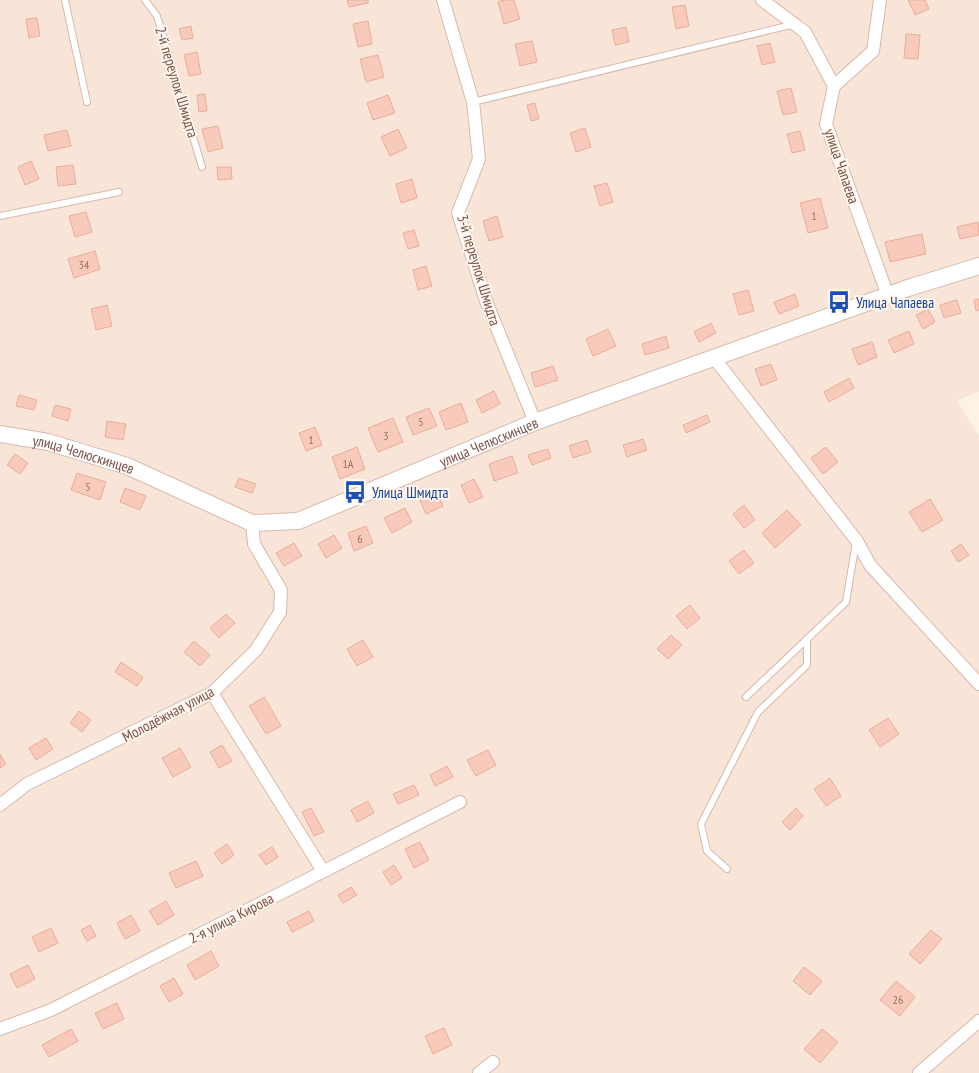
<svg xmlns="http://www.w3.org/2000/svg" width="979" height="1073" viewBox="0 0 979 1073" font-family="'PT Sans Narrow',sans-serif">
  <rect width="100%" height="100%" fill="#fef2e6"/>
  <polygon fill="#f9e5d7" points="0,0 979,0 979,392 957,400 979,436 979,1073 0,1073"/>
  <g fill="#f7cabb" stroke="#ebad99">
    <polygon points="347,0 368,0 368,3 349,7"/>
    <polygon points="504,0 514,0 520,19 504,24 498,2"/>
    <polygon points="908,0 925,0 929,9 915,15"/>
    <polygon points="685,5 689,26 676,29 672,7"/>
    <polygon points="37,18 40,36 29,38 26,19"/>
    <polygon points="368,21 372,44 358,47 353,24"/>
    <polygon points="191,26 193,38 182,40 179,29"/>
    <polygon points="626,27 629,42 615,45 612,30"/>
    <polygon points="906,34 920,35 918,59 904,58"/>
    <polygon points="532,41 537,62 520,66 515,44"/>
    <polygon points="770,43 775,62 762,65 757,46"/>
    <polygon points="197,52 201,74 189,76 184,55"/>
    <polygon points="378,55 384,77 366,82 360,59"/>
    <polygon points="791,88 797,112 783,115 777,91"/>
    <polygon points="205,94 207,111 199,112 197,95"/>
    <polygon points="388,95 395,113 373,120 367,103"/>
    <polygon points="535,103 539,119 531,121 527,105"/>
    <polygon points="218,126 223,148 208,152 202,129"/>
    <polygon points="585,128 591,147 576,152 570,133"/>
    <polygon points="398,129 407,148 390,156 381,137"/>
    <polygon points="67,130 71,146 48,151 44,135"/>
    <polygon points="800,131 805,150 792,153 787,134"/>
    <polygon points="31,161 39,179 25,185 18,167"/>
    <polygon points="73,165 76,184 58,186 56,167"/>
    <polygon points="217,167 231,167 232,179 218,180"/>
    <polygon points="412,179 417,198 401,203 396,184"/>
    <polygon points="607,183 613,202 600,206 594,186"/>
    <polygon points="820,198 828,228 808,233 800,203"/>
    <polygon points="86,212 92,232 75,237 69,216"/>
    <polygon points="497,216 503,237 489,241 483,221"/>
    <polygon points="978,222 979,235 960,239 957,227"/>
    <polygon points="414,230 419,246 408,249 403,233"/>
    <polygon points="922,234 926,254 890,262 885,242"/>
    <polygon points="95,251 100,269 74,278 68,259"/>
    <polygon points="426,266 432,286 418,290 413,270"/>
    <polygon points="748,290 754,311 739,315 733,294"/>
    <polygon points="795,294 799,306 779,314 774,302"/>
    <polygon points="979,299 979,310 976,311 974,300"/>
    <polygon points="957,300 961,313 944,318 940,305"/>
    <polygon points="107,305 112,326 96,330 91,309"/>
    <polygon points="928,309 935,322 923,329 916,315"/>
    <polygon points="711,323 716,333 699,342 694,332"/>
    <polygon points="608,329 616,346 593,356 586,339"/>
    <polygon points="909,331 914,344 894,353 888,340"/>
    <polygon points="666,336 669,348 645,355 642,344"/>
    <polygon points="872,342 877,357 858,365 852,349"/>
    <polygon points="771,364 777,380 761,386 755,369"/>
    <polygon points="553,366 558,380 535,387 531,373"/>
    <polygon points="849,378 854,388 829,402 824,392"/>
    <polygon points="494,391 500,404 482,413 476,400"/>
    <polygon points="19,395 37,400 34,410 16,406"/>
    <polygon points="461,403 468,422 446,430 439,412"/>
    <polygon points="55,405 71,409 68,421 52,416"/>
    <polygon points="429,408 437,426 413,435 406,417"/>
    <polygon points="707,415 710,422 686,433 683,425"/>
    <polygon points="393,418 403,442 378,452 368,428"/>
    <polygon points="107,421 126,424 123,440 105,437"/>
    <polygon points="315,427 322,445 306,451 299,433"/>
    <polygon points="643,439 647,450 627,457 623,445"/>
    <polygon points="587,440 591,452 573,458 569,446"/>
    <polygon points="357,447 365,469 340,479 332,457"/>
    <polygon points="826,447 838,462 823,474 811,458"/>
    <polygon points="548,449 551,458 532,465 528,455"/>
    <polygon points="15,454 28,463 20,474 7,465"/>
    <polygon points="512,456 518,473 494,481 489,464"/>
    <polygon points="77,473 106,482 100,500 71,490"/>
    <polygon points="239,478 256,484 252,493 235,487"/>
    <polygon points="474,479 483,497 469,503 461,485"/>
    <polygon points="125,488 146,496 140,510 120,502"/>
    <polygon points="437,493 443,506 426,514 420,501"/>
    <polygon points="930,499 943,520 922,532 909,512"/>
    <polygon points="744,505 755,520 744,528 733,514"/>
    <polygon points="405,508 412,522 392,533 384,518"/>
    <polygon points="787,510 801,525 775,548 762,533"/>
    <polygon points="366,526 373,543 354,551 348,533"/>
    <polygon points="334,535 342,548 326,558 318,544"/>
    <polygon points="294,543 302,556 284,566 276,553"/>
    <polygon points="961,544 969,555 958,562 951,551"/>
    <polygon points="744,550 754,563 739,574 729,561"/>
    <polygon points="690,605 700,618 687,629 676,616"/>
    <polygon points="226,614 235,623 219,638 210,628"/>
    <polygon points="671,635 682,645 668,659 657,649"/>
    <polygon points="363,640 373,657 357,666 347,649"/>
    <polygon points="194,641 210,655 200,666 184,652"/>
    <polygon points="121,662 143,677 137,686 115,672"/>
    <polygon points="264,697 281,726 266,734 249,706"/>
    <polygon points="79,711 91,720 82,732 70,723"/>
    <polygon points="888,718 899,734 880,747 869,730"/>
    <polygon points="46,738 53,749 36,760 29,748"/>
    <polygon points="222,745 232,761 219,768 210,752"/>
    <polygon points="180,748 191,767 173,777 162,758"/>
    <polygon points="488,750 496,765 476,776 467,760"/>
    <polygon points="0,754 6,764 0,768"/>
    <polygon points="447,766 453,777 435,786 430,775"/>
    <polygon points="830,778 841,796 826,806 814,789"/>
    <polygon points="414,785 419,795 398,804 393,794"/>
    <polygon points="368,801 374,813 357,822 351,810"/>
    <polygon points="311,808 324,832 314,836 302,812"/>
    <polygon points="796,808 803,816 790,830 782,822"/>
    <polygon points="420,842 429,860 414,868 405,849"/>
    <polygon points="227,844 234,855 222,864 214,853"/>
    <polygon points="272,847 278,857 266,865 259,855"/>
    <polygon points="196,861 203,876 176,888 169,873"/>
    <polygon points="394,865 402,878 391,885 383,872"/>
    <polygon points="351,887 357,895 343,903 338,895"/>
    <polygon points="166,901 174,915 158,925 149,911"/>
    <polygon points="309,911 314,921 292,932 287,922"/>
    <polygon points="131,915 140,931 125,939 117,923"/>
    <polygon points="90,925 96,936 87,941 81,930"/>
    <polygon points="51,928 58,943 39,952 32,937"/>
    <polygon points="931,930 942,939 920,964 909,954"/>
    <polygon points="211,951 219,966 195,980 187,965"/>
    <polygon points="28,965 35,979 17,988 10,974"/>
    <polygon points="804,967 822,981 810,995 793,981"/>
    <polygon points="174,978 183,994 169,1002 160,986"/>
    <polygon points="896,981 915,997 900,1016 880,1000"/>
    <polygon points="117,1003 124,1019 103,1029 95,1013"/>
    <polygon points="444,1028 452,1045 433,1054 425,1036"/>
    <polygon points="71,1029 78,1041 49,1057 42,1045"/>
    <polygon points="822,1029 838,1042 820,1063 804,1049"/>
  </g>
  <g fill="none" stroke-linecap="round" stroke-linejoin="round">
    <defs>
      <g id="service">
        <polyline points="65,0 87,102"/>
        <polyline points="145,0 157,16 202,167"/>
        <polyline points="473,102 795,24"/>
        <polyline points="0,216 119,192"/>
        <polyline points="746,697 846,602 856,542"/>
        <polyline points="727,869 707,851 701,824 758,712 807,665 807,639"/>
      </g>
      <g id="minor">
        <polyline points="443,0 473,102 479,159 458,213 486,301 535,422"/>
        <polyline points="762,0 805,32 834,86 826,124 888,296"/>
        <polyline points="834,86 873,51 880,0"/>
        <polyline points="714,358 857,541 870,565 979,684"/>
        <polyline points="212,693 323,871"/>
        <polyline points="0,805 27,784 212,693 256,650 280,612 281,590 254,544 252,523"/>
        <polyline points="0,1029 51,1010 460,802"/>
        <polyline points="479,1073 493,1062"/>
        <polyline points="919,1073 979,1021"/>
      </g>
      <g id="tertiary">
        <path id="s1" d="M0,434L48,442L127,466L252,523L298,521L535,422L908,288L979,266"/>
      </g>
    </defs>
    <use href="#service" stroke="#d5b9ad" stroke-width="8"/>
    <use href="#minor" stroke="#d5b9ad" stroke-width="14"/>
    <use href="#tertiary" stroke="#d5b9ad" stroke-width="18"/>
    <use href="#service" stroke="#fff" stroke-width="6"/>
    <use href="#minor" stroke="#fff" stroke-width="12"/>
    <use href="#tertiary" stroke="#fff" stroke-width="16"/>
  </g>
  <defs>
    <symbol id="bus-bare" viewBox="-9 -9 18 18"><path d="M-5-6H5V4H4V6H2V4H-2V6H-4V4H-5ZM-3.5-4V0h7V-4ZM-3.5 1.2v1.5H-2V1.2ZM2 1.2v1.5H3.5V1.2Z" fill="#1a4fb4" stroke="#fff6ef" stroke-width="2.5" paint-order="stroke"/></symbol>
  </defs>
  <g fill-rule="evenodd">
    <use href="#bus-bare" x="823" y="286" width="32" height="32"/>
    <use href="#bus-bare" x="339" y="476" width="32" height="32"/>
  </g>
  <g text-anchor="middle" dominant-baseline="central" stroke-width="4" stroke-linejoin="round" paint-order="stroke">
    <g font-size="12" fill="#9a7064">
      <text x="814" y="215">1</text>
      <text x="84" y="264">34</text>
      <text x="421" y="421">5</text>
      <text x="386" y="435">3</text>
      <text x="311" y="439">1</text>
      <text x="348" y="463">1А</text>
      <text x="88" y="486">5</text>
      <text x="360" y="538">6</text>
      <text x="898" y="999">26</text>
    </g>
    <g font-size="15" fill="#7b5247" stroke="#fff6ef">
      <text transform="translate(177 82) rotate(73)">2-й переулок Шмидта</text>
      <text transform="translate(842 166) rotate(71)">улица Чапаева</text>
      <text transform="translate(479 270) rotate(73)">3-й переулок Шмидта</text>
      <text stroke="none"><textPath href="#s1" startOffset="521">улица Челюскинцев</textPath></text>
      <text stroke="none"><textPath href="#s1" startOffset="86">улица Челюскинцев</textPath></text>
      <text transform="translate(168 714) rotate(-28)">Молодёжная улица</text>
      <text transform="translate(231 918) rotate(-27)">2-я улица Кирова</text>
    </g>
    <g font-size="15" fill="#164399" stroke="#fff6ef" text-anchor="start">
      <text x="856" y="302">Улица Чапаева</text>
      <text x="372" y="492">Улица Шмидта</text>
    </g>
  </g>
</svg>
